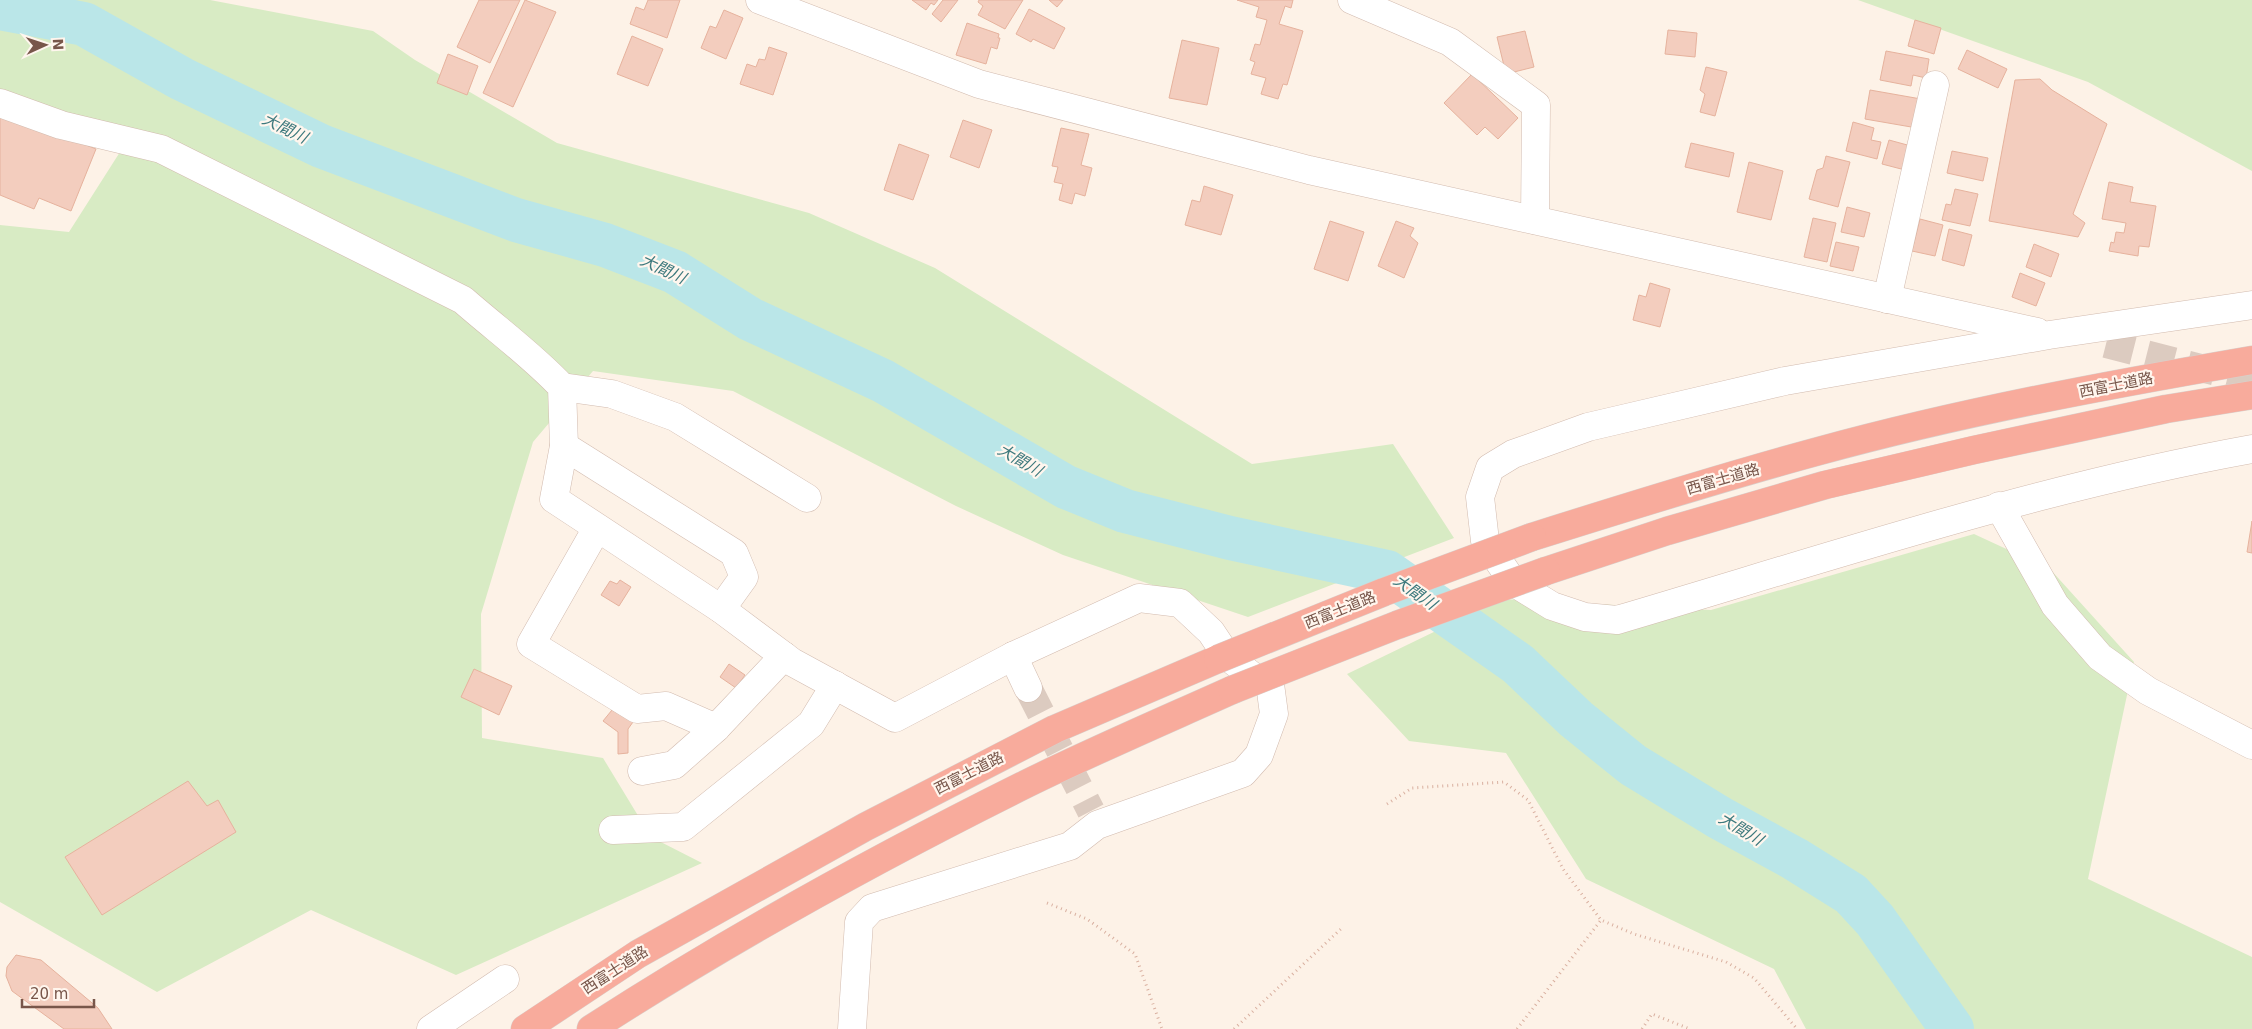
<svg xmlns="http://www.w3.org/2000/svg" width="2252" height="1029" viewBox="0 0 2252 1029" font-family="'DejaVu Sans','Noto Sans JP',sans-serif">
  <rect width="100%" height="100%" fill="#fdf2e7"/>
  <g fill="#d8ebc4">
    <polygon points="0,0 210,0 373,31 415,60 557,143 809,213 935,268 1252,464 1393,444 1454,538 1248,617 1063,555 956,506 733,391 593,371 533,442 481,614 482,738 603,758 651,837 702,863 456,975 311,910 157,992 0,902 0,225 69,232 127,141 0,93"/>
    <polygon points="1858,0 2252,0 2252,171 2088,82"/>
    <polygon points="1974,534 2050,569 2134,662 2088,879 2252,957 2252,1029 1806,1029 1774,969 1586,879 1506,753 1409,741 1347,674 1502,599 1711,610"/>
  </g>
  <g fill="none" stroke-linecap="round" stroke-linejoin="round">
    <polyline stroke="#bae6e8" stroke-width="44" points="0,8 84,24 182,79 321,146 516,220 605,245 675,272 750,319 883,381 1066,487 1125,511 1230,538 1387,572 1518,664 1576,719 1633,765 1720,818 1795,859 1851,894 1875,920 1952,1029"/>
  </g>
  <g fill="#f3cdbe" stroke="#e6b29d">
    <polygon points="479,0 520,0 490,63 457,47"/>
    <polygon points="525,0 556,12 513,107 483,93"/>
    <polygon points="648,0 680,0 667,38 630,24 636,7 644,10"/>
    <polygon points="912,0 938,0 934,5 931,3 926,10"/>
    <polygon points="943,0 958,0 941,22 932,14"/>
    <polygon points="979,0 1023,0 1005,29 978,15 983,6 978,2"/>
    <polygon points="1049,0 1063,0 1057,7"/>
    <polygon points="1237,0 1293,0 1291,8 1285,6 1279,24 1303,31 1287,85 1283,84 1278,99 1261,94 1266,78 1251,74 1255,62 1250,60 1255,44 1260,45 1267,20 1256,17 1259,7"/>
    <polygon points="1029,9 1065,28 1054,49 1033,39 1031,42 1016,34"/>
    <polygon points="724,10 743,18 726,59 701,48 710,26 716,28"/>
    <polygon points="1915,20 1941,28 1934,54 1908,46"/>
    <polygon points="967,23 999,34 998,38 1000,38 997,49 991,47 986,64 956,55"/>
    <polygon points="1668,30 1697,33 1695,57 1665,54"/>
    <polygon points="1525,31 1534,67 1506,74 1497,37"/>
    <polygon points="632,36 663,49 648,86 617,74"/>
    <polygon points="1182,40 1219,48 1207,105 1169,98"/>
    <polygon points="769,47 787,53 773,95 740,84 747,64 756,67 759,59 765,60"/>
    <polygon points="1967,50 2007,69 1998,88 1958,69"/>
    <polygon points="1886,51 1929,59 1926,78 1913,75 1911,86 1880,80"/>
    <polygon points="448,54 478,66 467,95 437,83"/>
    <polygon points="1706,67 1727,72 1715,116 1700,112 1705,94 1700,90"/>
    <polygon points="1472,74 1518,118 1498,139 1485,127 1477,135 1444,103"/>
    <polygon points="2040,79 2052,90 2107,124 2073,214 2085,223 2078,237 1989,221 2015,80"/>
    <polygon points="1870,90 1921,99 1917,128 1865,119"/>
    <polygon points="0,110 96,149 71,211 39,198 34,209 0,195"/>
    <polygon points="963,120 992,130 979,168 950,157"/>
    <polygon points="1853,122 1874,128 1871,140 1881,142 1877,159 1846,151"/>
    <polygon points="1061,128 1089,134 1081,165 1092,168 1085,196 1075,193 1072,204 1059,200 1063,184 1054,182 1058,167 1052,166"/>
    <polygon points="1889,140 1911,146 1905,170 1882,164"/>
    <polygon points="1691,143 1734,153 1729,177 1685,167"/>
    <polygon points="899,144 929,155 913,200 884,190"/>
    <polygon points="1952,151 1988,158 1983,181 1947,173"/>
    <polygon points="1826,156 1850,162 1838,207 1809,199 1817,170 1823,168"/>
    <polygon points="1749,162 1783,171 1771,220 1737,212"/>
    <polygon points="2109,182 2133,187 2130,202 2156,206 2149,247 2139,246 2138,256 2109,251 2111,242 2114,243 2116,232 2124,233 2126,223 2102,219"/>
    <polygon points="1204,186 1233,195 1221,235 1185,225 1192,200 1200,202"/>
    <polygon points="1955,189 1978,194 1970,226 1942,220 1946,204 1951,205"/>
    <polygon points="1847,207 1870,213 1864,237 1841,232"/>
    <polygon points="1813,218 1836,223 1827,262 1804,257"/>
    <polygon points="1920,219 1943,225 1935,256 1912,251"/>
    <polygon points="1330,221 1364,232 1348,281 1314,269"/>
    <polygon points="1396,221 1414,228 1410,236 1418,243 1404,278 1378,266"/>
    <polygon points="1949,229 1972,235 1964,266 1942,260"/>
    <polygon points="1836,242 1859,247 1853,271 1830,266"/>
    <polygon points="2034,244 2059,254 2051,277 2026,267"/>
    <polygon points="2020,273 2045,283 2036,306 2012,297"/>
    <polygon points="1650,283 1670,289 1660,327 1633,320 1639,295 1646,297"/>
    <polygon points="2252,521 2252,553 2247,552"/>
    <polygon points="620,580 631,587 619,606 601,595 610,581 617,584"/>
    <polygon points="729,664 745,675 736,688 720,677"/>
    <polygon points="474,669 512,686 499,715 461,697"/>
    <polygon points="612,710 633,722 628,729 628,753 618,754 618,732 603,721"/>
    <polygon points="188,781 207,806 218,800 236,832 102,915 65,857"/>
    <polygon points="16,955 41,960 98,1008 112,1029 64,1029 12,991 6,976 7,967"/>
  </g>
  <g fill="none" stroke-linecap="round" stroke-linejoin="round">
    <g stroke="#dccbc0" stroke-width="28" stroke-dasharray="28 14" stroke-linecap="butt">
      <polyline points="2106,344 2252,381"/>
      <polyline points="1028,688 1091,811"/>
    </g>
    <defs>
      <g id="minor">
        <polyline points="760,0 979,84 1309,170 2037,332"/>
        <polyline points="1352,0 1450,42 1536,105 1535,220"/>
        <path d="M0,103L61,125L161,149L463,300C496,329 532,355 562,387L564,446L554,499L721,609L792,662L895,718L1013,656L1139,598L1180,603L1211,632L1227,656L1256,679L1270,684L1274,714L1259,755L1243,773L1097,825L1070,846L872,908L859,922L852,1029"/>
        <polyline points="1887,299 1935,85"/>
        <path d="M2252,305L2049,335L1785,381L1588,427L1513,454L1490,468L1480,497L1485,541L1513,582L1552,606L1585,617L1617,620C1827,558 2036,488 2252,449"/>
        <polyline points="562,387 612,394 675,417 807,498"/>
        <polyline points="564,446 734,553 744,577 721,609"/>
        <polyline points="1999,506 2055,605 2100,657 2148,691 2252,745"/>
        <polyline points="597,528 531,644 637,709 666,706 716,728 784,656"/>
        <polyline points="1013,656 1028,688"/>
        <polyline points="642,771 674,765 716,728"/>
        <polyline points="613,830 683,827 811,724 835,685"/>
        <polyline points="431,1029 505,979"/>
      </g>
      <g id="highway">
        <path d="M1532,537C1627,507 1723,477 1819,451C1961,412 2107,385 2252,360"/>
        <polyline points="1546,571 1667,531 1825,485 1974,450 2166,409 2252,395"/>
        <polyline points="525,1029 638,954 865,827 1055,729 1218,659"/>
        <path d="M591,1029C730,939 877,858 1026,784C1093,751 1163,721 1232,690"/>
      </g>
    </defs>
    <use href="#minor" stroke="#d2bbaf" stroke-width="29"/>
    <use href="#highway" stroke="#d9d0cc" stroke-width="29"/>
    <g stroke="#d9b0a0" stroke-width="3" stroke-dasharray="1 4" stroke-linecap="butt">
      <polyline points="1387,804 1412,788 1504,782 1528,800 1563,869 1601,920 1634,934 1726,962 1754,978 1797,1029"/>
      <polyline points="1047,903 1087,919 1135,954 1162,1029"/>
      <polyline points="1234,1029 1343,927"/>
      <polyline points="1517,1029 1601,920"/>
      <polyline points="1642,1029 1652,1014 1690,1029"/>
    </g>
    <use href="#minor" stroke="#fff" stroke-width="28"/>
    <use href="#highway" stroke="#f8ab9c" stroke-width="28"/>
    <defs>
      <g id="highway-bridge">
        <polyline points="1218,659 1384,592 1532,537"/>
        <polyline points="1232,690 1397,625 1546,571"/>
      </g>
    </defs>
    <use href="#highway-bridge" stroke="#d9d0cc" stroke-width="29" stroke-linecap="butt"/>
    <use href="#highway-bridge" stroke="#f8ab9c" stroke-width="28"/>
  </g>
  <g text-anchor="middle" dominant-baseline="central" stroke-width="4.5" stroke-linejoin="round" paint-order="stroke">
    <g font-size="15" fill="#78564a" stroke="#fff6ee">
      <text transform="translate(2116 385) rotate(-11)">西富士道路</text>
      <text transform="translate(1723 479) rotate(-16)">西富士道路</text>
      <text transform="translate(1340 610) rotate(-22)">西富士道路</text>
      <text transform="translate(969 773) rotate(-27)">西富士道路</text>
      <text transform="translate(615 970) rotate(-33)">西富士道路</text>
    </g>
    <g font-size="16" font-style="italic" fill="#3d797d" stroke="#fff6ee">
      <text transform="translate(285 128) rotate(26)">大間川</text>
      <text transform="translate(663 269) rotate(25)">大間川</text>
      <text transform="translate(1020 460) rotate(30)">大間川</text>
      <text transform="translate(1415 592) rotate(35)">大間川</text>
      <text transform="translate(1741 829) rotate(31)">大間川</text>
    </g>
  </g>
  <g transform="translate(45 45) rotate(87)" stroke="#fff6ee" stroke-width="4" paint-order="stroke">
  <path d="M0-4L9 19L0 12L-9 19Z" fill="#78564a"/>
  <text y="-8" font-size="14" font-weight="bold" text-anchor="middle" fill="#78564a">N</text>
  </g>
  <path d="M22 999v8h72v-8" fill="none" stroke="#78564a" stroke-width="2.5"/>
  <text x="30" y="999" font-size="15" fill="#78564a" stroke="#fff6ee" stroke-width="4" paint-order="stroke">20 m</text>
</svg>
